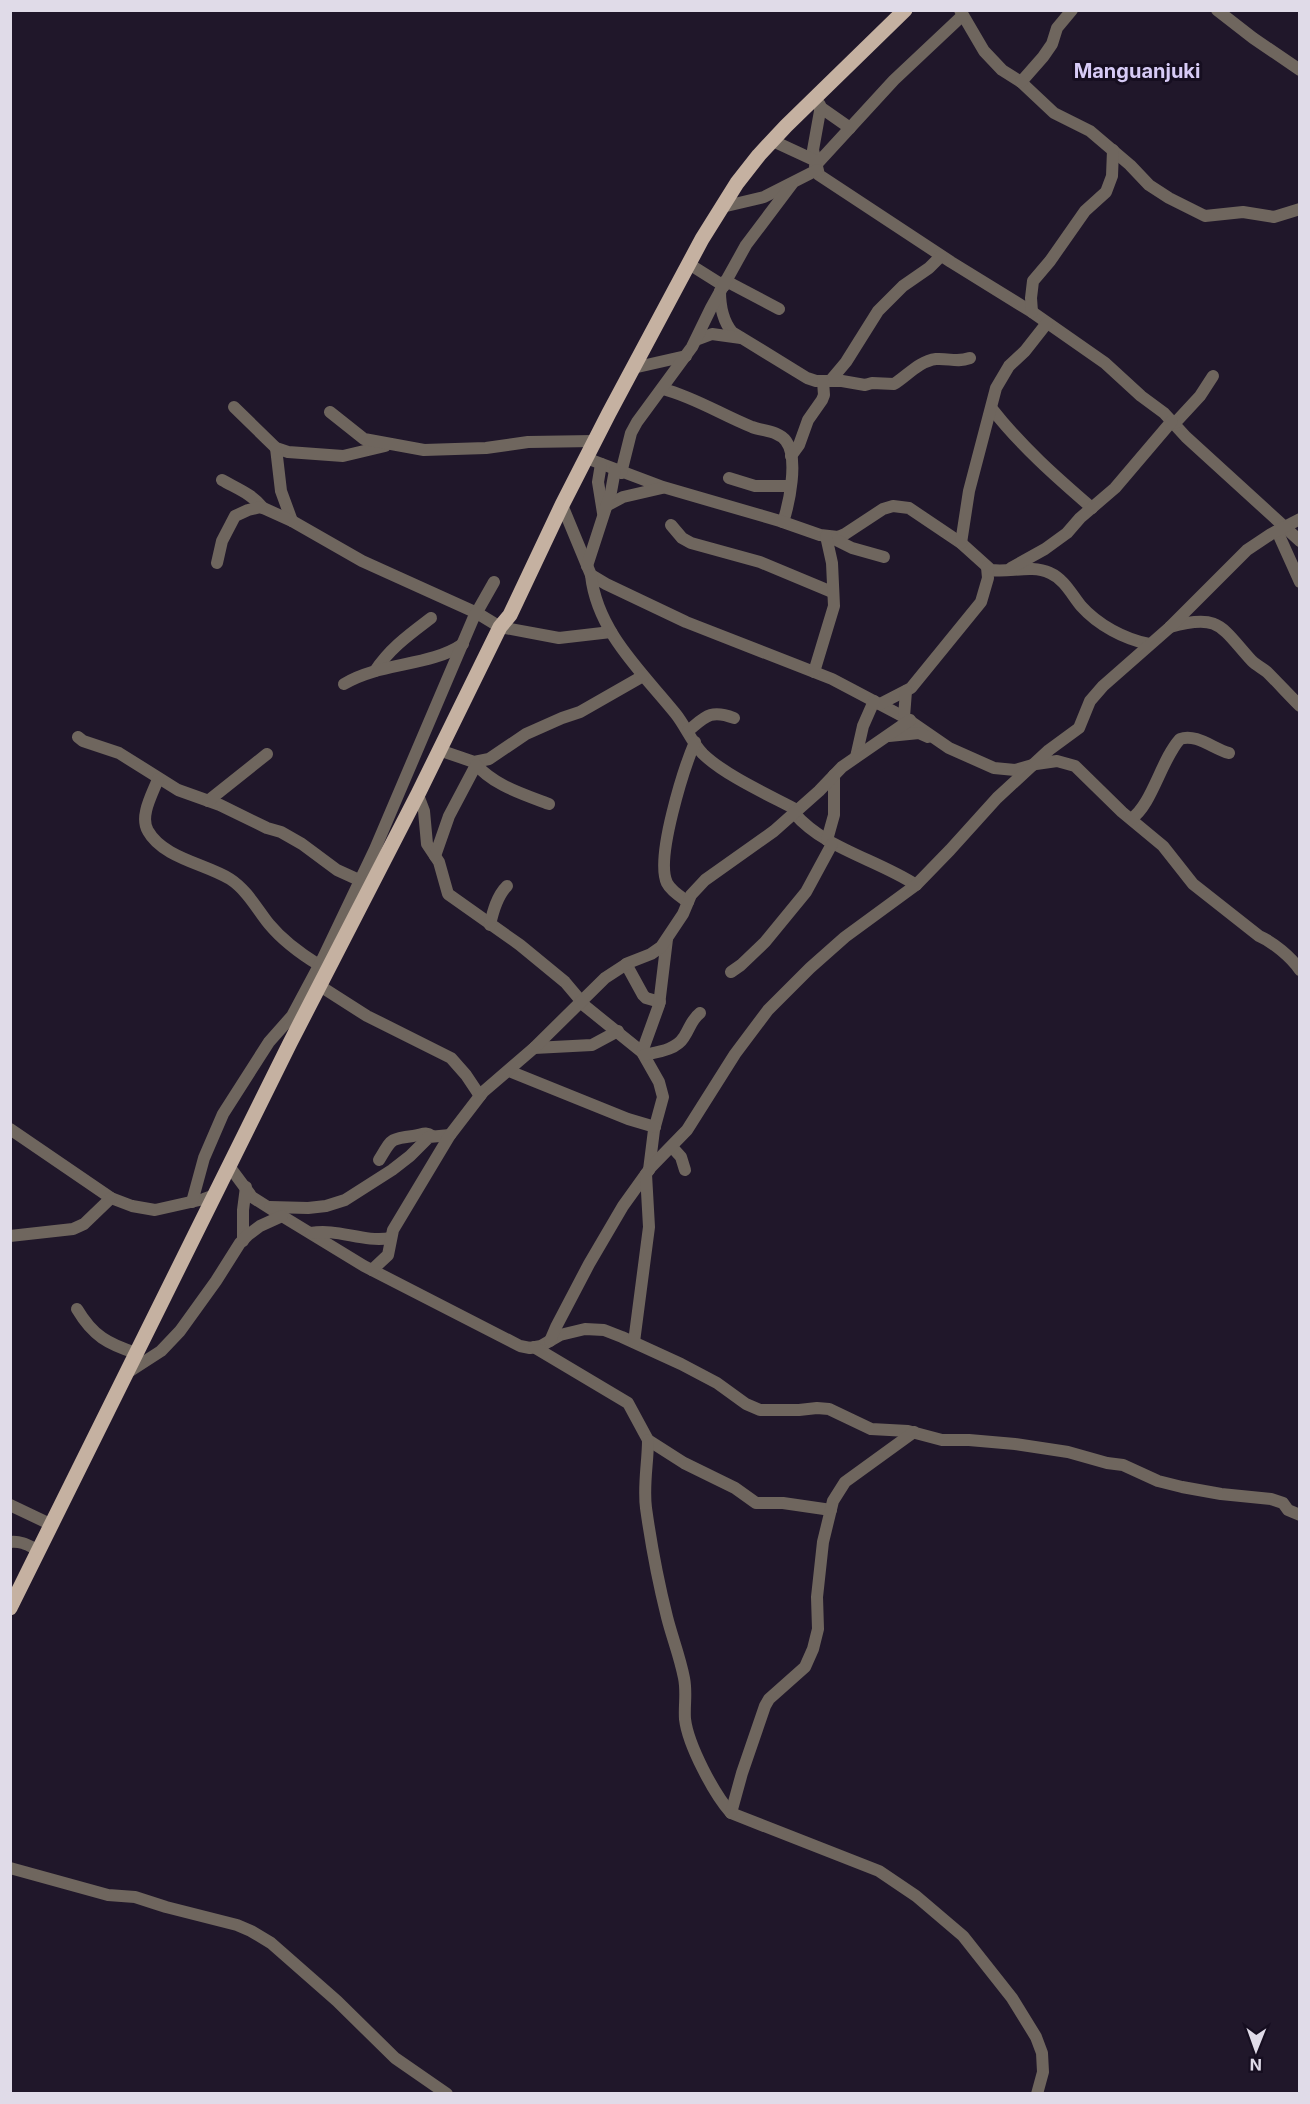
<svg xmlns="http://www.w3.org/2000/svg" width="1310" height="2104" viewBox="0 0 1310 2104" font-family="Inter,sans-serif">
  <rect width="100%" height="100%" fill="#20172a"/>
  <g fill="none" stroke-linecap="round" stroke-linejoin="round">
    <g stroke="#6f665e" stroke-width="12">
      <polyline points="960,10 984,51 1002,70 1021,82 1054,113 1090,131 1130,165 1149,185 1169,198 1205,216 1243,212 1274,217 1300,209"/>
      <polyline points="1217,10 1253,38 1300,70"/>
      <polyline points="1021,82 1043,57 1052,44 1057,28 1072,10"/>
      <polyline points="815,98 820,105 820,111 813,150 819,175 951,262 1032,312 1105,363 1141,396 1164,413 1186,437 1300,541"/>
      <polyline points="820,107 850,128"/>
      <polyline points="773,141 814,160"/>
      <polyline points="815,166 894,80 962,16"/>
      <polyline points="722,207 764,197 817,170"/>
      <polyline points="689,264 724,286"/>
      <polyline points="726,281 779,309"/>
      <path d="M720,291C720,306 723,321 732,332L807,378L816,381H842L865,385L872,383L894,384C907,376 919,361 936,359C950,358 956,363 970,358"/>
      <polyline points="1032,312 1031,298 1033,281 1050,261 1085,211 1106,192 1112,176 1113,150"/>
      <polyline points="696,340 712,334 741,338"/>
      <polyline points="633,368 686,356"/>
      <polyline points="830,381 846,362 878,311 903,286 929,268 941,256"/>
      <path d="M663,389C694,397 722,415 752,427C763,431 779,431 786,441C799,458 789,504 783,522"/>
      <polyline points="234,407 276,448 288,452 343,456 385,446"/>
      <path d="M992,409C1021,446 1056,477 1092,508"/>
      <polyline points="330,412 364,439 424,450 486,448 528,442 594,441"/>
      <polyline points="1175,423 1200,396 1213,376"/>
      <polyline points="276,448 281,491 292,521"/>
      <polyline points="791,456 799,445 808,420 822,400 824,395 823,381"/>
      <path d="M586,458L663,487L780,521L820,535L838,537L845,534L883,509L893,506L909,508L961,543L991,570C1010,573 1031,564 1050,573C1064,579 1072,595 1081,606C1098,625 1124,639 1149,644"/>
      <polyline points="601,464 598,482 603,513"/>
      <polyline points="621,473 631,433 637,422 692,347 711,308 746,245 792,184"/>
      <polyline points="729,478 755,486 790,486"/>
      <path d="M222,480C238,489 252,494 263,508"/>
      <path d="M562,505L591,575L606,584L686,622L832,679L904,717L949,748L994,768L1015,770L1036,764L1057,761L1075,766L1122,812L1163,846L1193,884L1259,936C1273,942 1291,957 1300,970"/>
      <polyline points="606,506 623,497 662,488"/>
      <polyline points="671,525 682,538 691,543 760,562 832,592"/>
      <polyline points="1277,531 1300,582"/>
      <polyline points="830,537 852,548 884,557"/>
      <polyline points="961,543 969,491 996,388 1009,366 1025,351 1047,323"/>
      <polyline points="217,563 222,541 235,516 248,510 261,507 292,521 362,561 477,613 500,627 559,638 611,632"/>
      <polyline points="587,566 611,492 615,470"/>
      <polyline points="1011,568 1045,549 1067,533 1080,518 1115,488 1172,421"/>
      <path d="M591,575C597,631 641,671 675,713C685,725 692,743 703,754C726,776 769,795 797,810"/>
      <path d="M1170,627C1220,613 1221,627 1252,661C1256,665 1262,668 1267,672C1278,683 1289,695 1300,706"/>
      <path d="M375,671C390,648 410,634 431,618"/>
      <polyline points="814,672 834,606 832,563 826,536"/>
      <path d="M344,684C380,662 430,667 463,644"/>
      <polyline points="880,704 911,688 981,602 988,578 987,567"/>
      <polyline points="904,717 906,691"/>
      <path d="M688,731C705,717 710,709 734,718"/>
      <polyline points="889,736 919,733 928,737"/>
      <polyline points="78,737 83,741 119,753 178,790 220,805 267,828 281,832 302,844 337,870 359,880"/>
      <polyline points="439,750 474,762 489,759 526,734 562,718 580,712 643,676"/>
      <polyline points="856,757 863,726 874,701"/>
      <path d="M474,762C492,785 523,794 549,804"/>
      <path d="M158,779C153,793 139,816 148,831C163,858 206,864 230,879C247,890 257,909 269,924C283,941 301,954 319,965"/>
      <polyline points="418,795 424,811 427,844 439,862 448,894 520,945 565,982 581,1001"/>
      <polyline points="208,801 267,754"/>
      <path d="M794,813C825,849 876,859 916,885"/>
      <path d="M1131,819C1152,805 1161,760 1180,739C1196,733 1214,749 1229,753"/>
      <polyline points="827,840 834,815 834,775"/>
      <polyline points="435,856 449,816 476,765"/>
      <path d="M688,902C681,897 671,891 667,883C655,858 684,768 695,742"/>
      <path d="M490,925C493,911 497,896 507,886"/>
      <polyline points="626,964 643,995 646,998 660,1002"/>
      <polyline points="731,972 741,965 765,942 806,892 832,844"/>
      <polyline points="320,986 367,1016 451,1058 466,1075 480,1096"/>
      <polyline points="580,1002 642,1052 659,1082 663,1097 654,1130 649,1170"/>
      <polyline points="534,1048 592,1045 618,1031"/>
      <polyline points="642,1052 659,1005 667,939"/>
      <path d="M644,1055C658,1052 676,1050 684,1037C690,1028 691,1020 700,1013"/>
      <polyline points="509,1071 628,1119 655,1127"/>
      <polyline points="10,1129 111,1198 132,1206 155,1210 204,1199 215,1195"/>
      <polyline points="672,1147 681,1157 685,1170"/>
      <path d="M379,1160C392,1139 389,1139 413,1136C422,1135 425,1131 432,1136"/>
      <polyline points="229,1166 252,1197 282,1216 364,1266 520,1346 530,1348 541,1346 560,1335 585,1329 604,1330 622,1337 681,1364 717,1383 746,1404 760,1410 799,1410 817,1408 829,1409 871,1429 908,1431 942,1440 969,1440 1015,1444 1068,1452 1107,1463 1123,1465 1158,1481 1182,1487 1221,1494 1271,1499 1283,1503 1288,1510 1300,1515"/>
      <polyline points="192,1202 204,1158 223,1114 269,1042 292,1016 323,958 375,849 473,619 494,582"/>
      <polyline points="270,1207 308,1208 326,1206 345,1200 392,1170 410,1156 429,1137 450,1135"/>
      <path d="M311,1233C338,1228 363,1243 391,1238"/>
      <polyline points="10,1236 73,1229 84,1224 111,1198"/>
      <polyline points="243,1241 243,1210 246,1187"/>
      <polyline points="372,1270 388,1255 393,1230 450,1135 483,1092 534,1048 605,978 628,963 651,954 661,947 683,914 691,895 705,880 774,831 819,791 842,767 910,720"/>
      <path d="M77,1309C93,1336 108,1344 136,1353"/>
      <polyline points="550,1341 556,1327 589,1264 623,1206 651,1167 687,1130 735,1054 768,1010 810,968 845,937 916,885 950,850 997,798 1049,750 1079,728 1090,701 1103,686 1169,628 1247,550 1271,534 1300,519"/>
      <polyline points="634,1342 649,1227 646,1174"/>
      <polyline points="534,1347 628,1403 648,1440 684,1463 735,1488 756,1503 783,1503 831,1510"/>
      <polyline points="127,1373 161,1351 180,1331 216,1281 240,1243 248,1235 260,1226 282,1216"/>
      <path d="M648,1440C648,1463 643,1485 646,1508C651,1544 658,1581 667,1617C672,1637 680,1657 684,1678C687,1693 684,1705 685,1719C688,1745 714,1794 731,1813L879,1871L916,1896L963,1936L1012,1998L1036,2037L1042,2053L1043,2072L1037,2094"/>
      <polyline points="10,1505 52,1525"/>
      <path d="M10,1542C20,1541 26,1544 34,1548L36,1555"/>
      <polyline points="731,1813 742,1773 765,1706 769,1699 805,1667 813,1649 818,1629 817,1597 823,1542 833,1501 845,1482 914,1432"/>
      <polyline points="10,1868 108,1895 135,1897 166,1907 237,1925 251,1931 271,1943 337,2001 395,2058 447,2094"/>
    </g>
    <polyline stroke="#c5b1a1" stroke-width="15" points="10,1608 290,1043 418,794 500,627 510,615 562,505 609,413 702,239 737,183 759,155 786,126 905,10"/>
  </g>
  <g text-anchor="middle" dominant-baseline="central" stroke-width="6" stroke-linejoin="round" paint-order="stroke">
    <g font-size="20" font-weight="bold" fill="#d7cbf6" stroke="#160e20">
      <text x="1137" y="71">Manguanjuki</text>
    </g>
  </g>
  <rect width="1310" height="2104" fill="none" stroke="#e0dbe8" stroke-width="24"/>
  <g transform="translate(1256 2050) rotate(181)" stroke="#160e20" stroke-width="4.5" paint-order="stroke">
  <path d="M0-4.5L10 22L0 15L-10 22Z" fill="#e0dbe8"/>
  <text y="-9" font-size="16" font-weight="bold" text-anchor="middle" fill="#e0dbe8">N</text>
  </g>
</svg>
